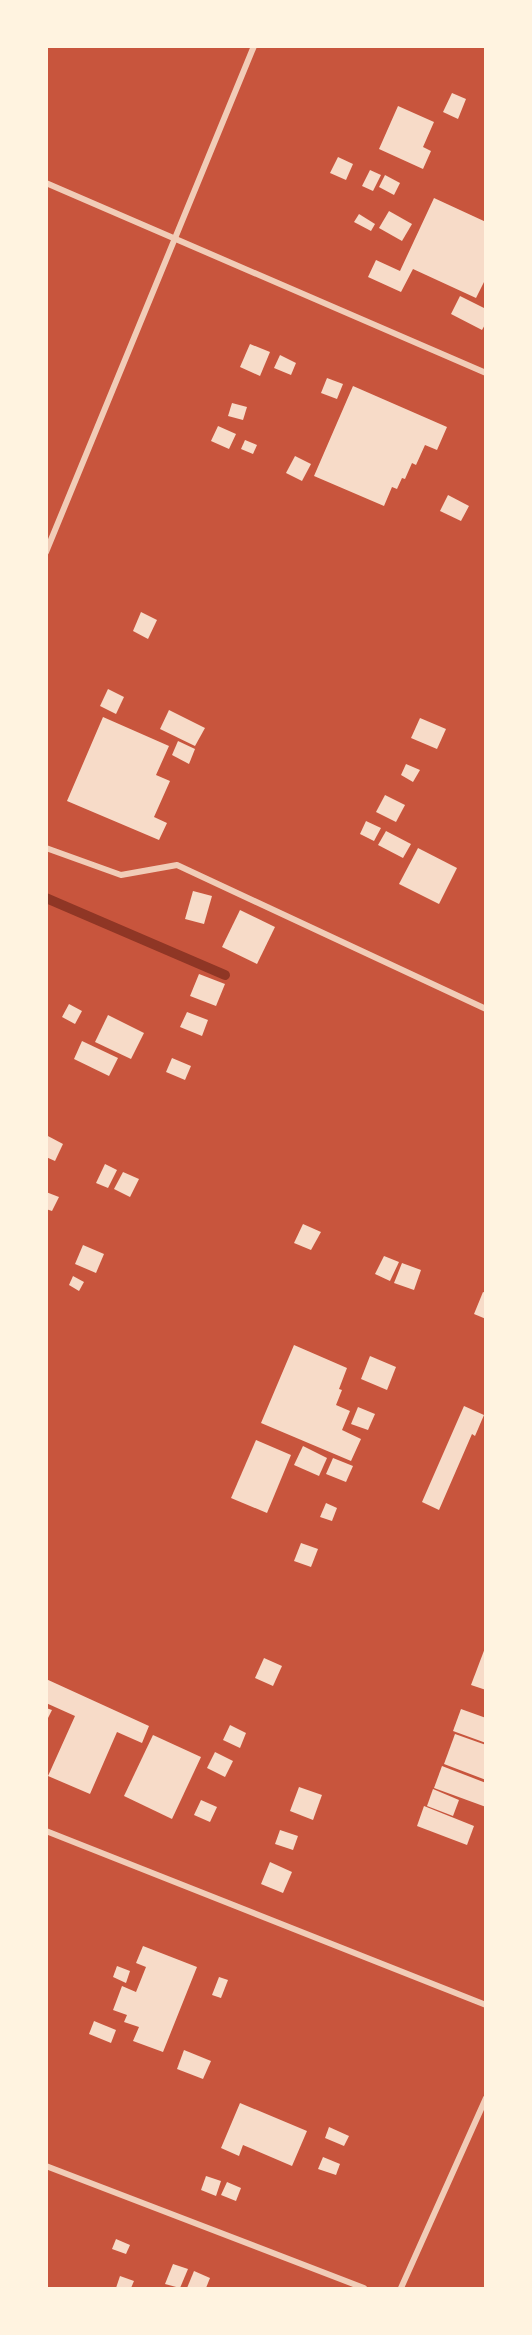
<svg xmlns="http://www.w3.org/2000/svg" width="532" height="2335" viewBox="0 0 532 2335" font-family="'IBM Plex Sans',sans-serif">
  <rect width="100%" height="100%" fill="#c8553d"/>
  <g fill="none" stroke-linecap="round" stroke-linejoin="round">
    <polyline stroke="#8f3625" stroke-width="10" points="46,898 225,975"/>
  </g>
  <g fill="#f7dbc8">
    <polygon points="452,93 466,99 458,119 443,112"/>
    <polygon points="398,106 434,122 423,147 431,151 423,169 379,149"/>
    <polygon points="338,157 353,164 346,180 330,173"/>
    <polygon points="370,170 381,175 373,191 362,186"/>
    <polygon points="385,175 400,183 394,195 379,187"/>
    <polygon points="434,198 486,222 486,278 476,298 413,269 401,292 368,277 376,260 400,271"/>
    <polygon points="389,211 412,224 402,241 379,228"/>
    <polygon points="359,214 375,224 371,231 354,222"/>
    <polygon points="460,296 486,309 486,323 482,330 451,314"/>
    <polygon points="250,344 270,352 260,376 240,367"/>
    <polygon points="280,355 296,363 291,375 274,368"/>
    <polygon points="327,378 343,384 337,399 321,393"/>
    <polygon points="353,386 447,427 437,450 425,445 416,465 412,463 405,479 402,478 397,489 392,487 384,506 314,476"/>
    <polygon points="232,403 247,407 243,420 228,416"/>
    <polygon points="218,426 236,434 229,449 211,441"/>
    <polygon points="245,440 257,445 253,454 241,449"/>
    <polygon points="295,456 311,464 302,481 286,473"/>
    <polygon points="448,495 469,506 461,521 440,511"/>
    <polygon points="141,612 157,620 148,639 133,631"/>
    <polygon points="108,689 124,697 116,714 100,706"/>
    <polygon points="169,710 205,728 195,746 160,729"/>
    <polygon points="103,717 169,746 156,775 170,781 154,817 167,823 159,840 67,801"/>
    <polygon points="420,718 446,729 437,749 411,738"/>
    <polygon points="178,741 195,749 189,764 172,755"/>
    <polygon points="406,764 420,770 413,782 401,775"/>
    <polygon points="385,795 405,805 396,822 376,812"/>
    <polygon points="366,821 381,828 374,841 360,834"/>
    <polygon points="386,831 411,844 403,858 378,845"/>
    <polygon points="418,848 457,868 439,904 399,884"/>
    <polygon points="193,891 212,896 204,924 185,919"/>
    <polygon points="240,910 275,927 257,964 222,947"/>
    <polygon points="199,974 225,984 216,1006 190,996"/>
    <polygon points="69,1004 82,1011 75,1024 62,1017"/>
    <polygon points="187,1012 208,1020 202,1036 180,1027"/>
    <polygon points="108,1015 144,1033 131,1059 95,1042"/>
    <polygon points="82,1041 118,1058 109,1076 74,1059"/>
    <polygon points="172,1058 191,1066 185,1080 166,1072"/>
    <polygon points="46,1135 63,1144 55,1161 46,1157"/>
    <polygon points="105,1164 117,1170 108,1188 96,1183"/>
    <polygon points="123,1172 139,1179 130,1197 114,1189"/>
    <polygon points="46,1192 59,1197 52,1211 46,1209"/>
    <polygon points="303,1224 321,1232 311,1250 294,1243"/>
    <polygon points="83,1245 104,1254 96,1273 75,1264"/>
    <polygon points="384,1256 399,1262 390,1281 375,1274"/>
    <polygon points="402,1263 421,1270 414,1290 394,1283"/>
    <polygon points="73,1276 84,1282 79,1291 69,1285"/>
    <polygon points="483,1292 486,1293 486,1319 474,1314"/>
    <polygon points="294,1345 347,1368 339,1389 342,1390 336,1405 350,1411 342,1430 361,1439 351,1461 261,1423"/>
    <polygon points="370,1356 396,1367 387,1390 361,1379"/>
    <polygon points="464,1406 484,1415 475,1436 472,1434 439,1510 422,1502"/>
    <polygon points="358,1407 375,1414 368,1430 351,1424"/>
    <polygon points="256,1440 291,1455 267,1513 231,1498"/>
    <polygon points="303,1446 327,1458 319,1476 294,1465"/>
    <polygon points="333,1458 353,1466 346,1482 326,1474"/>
    <polygon points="326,1503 337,1508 332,1521 320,1517"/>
    <polygon points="301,1543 318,1549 311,1567 294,1561"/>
    <polygon points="485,1648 486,1648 486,1690 471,1685"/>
    <polygon points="264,1658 282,1666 273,1686 255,1678"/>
    <polygon points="46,1679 149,1726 142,1743 117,1732 90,1794 48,1776 75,1716 46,1703"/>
    <polygon points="46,1708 52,1710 46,1722"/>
    <polygon points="461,1709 486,1718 486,1743 453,1731"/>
    <polygon points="230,1725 246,1733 240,1748 223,1740"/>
    <polygon points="455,1734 486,1745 486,1780 444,1764"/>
    <polygon points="153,1735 201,1757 172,1819 124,1796"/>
    <polygon points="215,1752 233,1761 225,1777 207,1768"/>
    <polygon points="442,1766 486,1783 486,1807 434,1788"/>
    <polygon points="299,1787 322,1795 313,1820 290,1811"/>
    <polygon points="433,1789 459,1800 453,1816 427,1806"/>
    <polygon points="201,1800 217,1807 210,1822 194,1815"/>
    <polygon points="424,1806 474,1826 467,1845 417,1826"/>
    <polygon points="280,1830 298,1836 293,1850 275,1844"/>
    <polygon points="270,1862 292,1872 283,1893 261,1884"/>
    <polygon points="143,1946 197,1967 163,2052 133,2041 139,2027 124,2022 127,2015 113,2010 122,1986 136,1992 146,1967 136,1963"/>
    <polygon points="117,1966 130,1971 126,1983 113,1977"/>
    <polygon points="219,1977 228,1980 221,1998 212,1995"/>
    <polygon points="94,2021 116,2030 111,2043 89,2034"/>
    <polygon points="184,2050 211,2061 203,2079 177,2069"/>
    <polygon points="240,2103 307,2131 292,2166 243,2145 239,2156 221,2148"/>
    <polygon points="329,2127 349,2136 344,2146 325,2138"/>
    <polygon points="323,2157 340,2164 336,2175 318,2169"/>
    <polygon points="206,2176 221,2181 216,2196 201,2190"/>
    <polygon points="227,2182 241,2188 236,2201 221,2195"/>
    <polygon points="116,2239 130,2245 126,2254 112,2249"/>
    <polygon points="173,2264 188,2269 180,2288 165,2284"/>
    <polygon points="194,2271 210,2278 206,2288 187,2288"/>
    <polygon points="120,2276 134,2281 131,2288 116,2288"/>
  </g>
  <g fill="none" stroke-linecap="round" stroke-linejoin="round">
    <g stroke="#f1ccb7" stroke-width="6">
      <polyline points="46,183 486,373"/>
      <polyline points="46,552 254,46"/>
      <polyline points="46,848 121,875 177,865 486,1009"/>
      <polyline points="46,1831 486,2005"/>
      <polyline points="46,2166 364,2288"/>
      <polyline points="401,2288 486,2098"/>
    </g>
  </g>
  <rect width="532" height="2335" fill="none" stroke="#fff3e0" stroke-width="96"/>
</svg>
